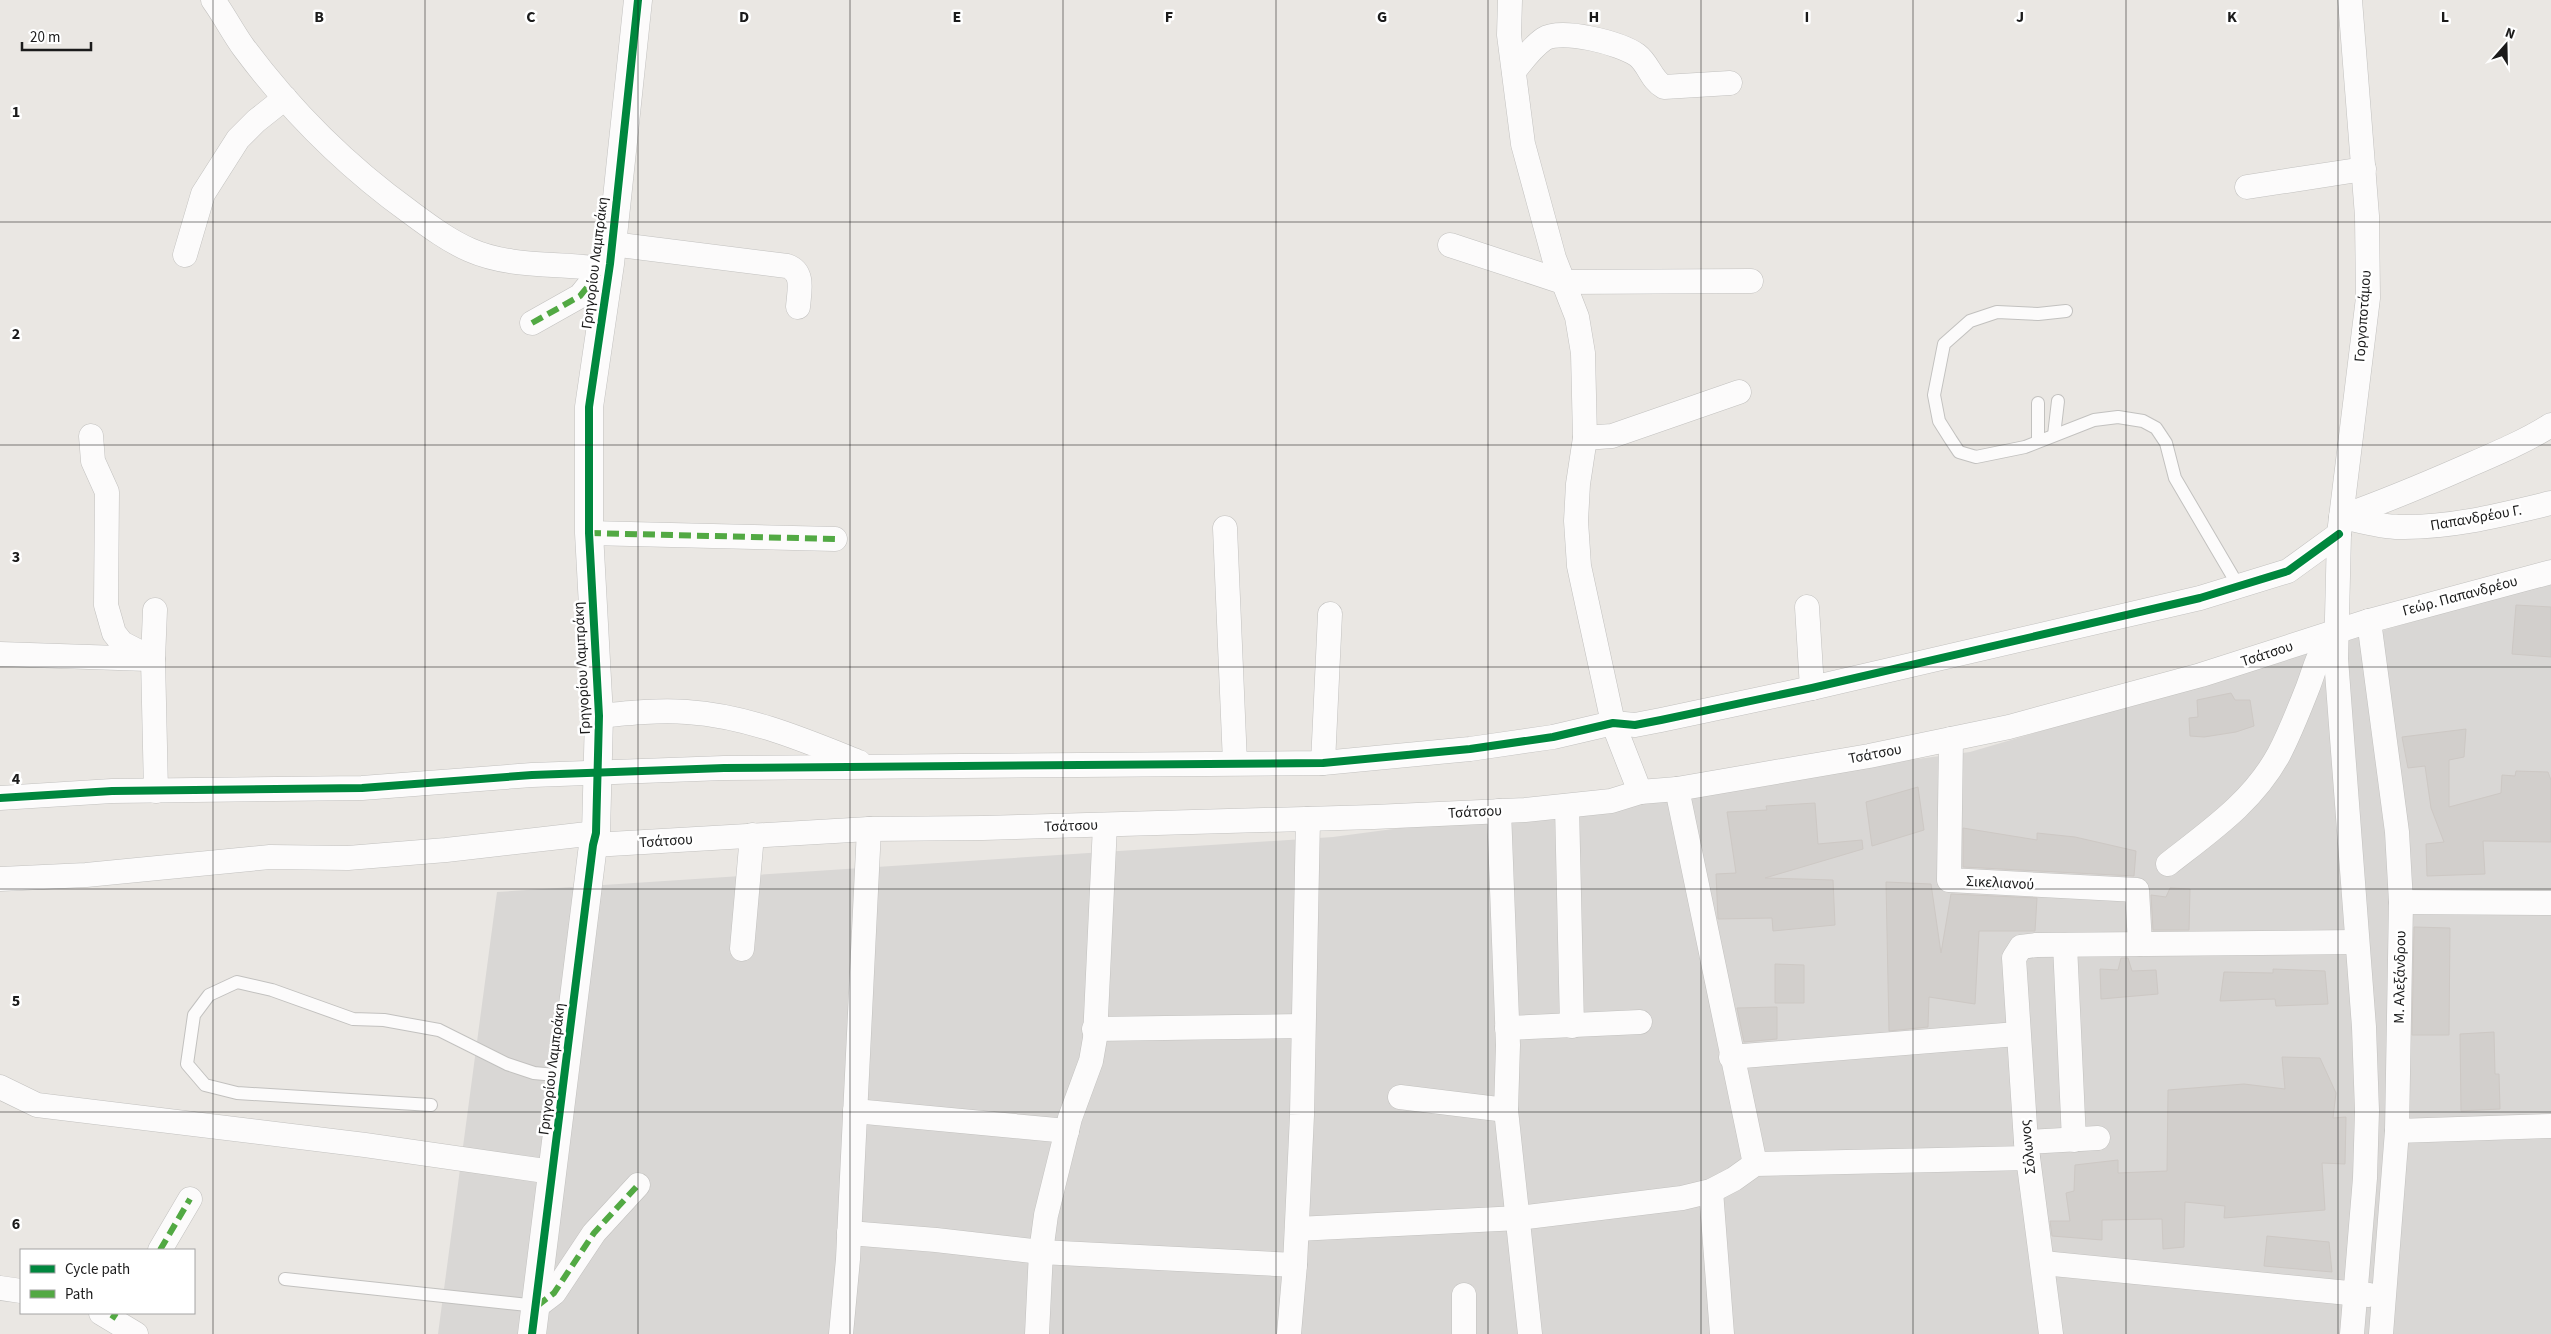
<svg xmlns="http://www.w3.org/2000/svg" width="2551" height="1334" viewBox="0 0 2551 1334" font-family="'Source Sans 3',sans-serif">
  <rect width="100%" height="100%" fill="#eae7e3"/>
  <polygon fill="#d9d7d5" points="2551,581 2551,1334 438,1334 497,892 1333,837 1970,752"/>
  <g fill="#d2cfcc" stroke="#cdc8c4">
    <polygon points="2516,605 2551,607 2551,657 2512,654"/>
    <polygon points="2231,693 2235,700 2250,700 2254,726 2236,732 2204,737 2190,736 2189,718 2198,717 2197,700"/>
    <polygon points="2466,729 2464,757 2449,760 2449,807 2501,793 2502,775 2515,776 2516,771 2548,772 2551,780 2551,842 2483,841 2485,874 2427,876 2426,844 2444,842 2431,808 2425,766 2408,768 2402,737"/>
    <polygon points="1918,787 1924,830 1872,846 1866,802"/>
    <polygon points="1815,803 1818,844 1862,840 1863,849 1765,878 1833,880 1835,925 1773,931 1772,918 1718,919 1716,874 1736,873 1727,812 1767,810 1766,806"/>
    <polygon points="1963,828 2037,840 2037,833 2075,837 2136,851 2134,876 1963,867"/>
    <polygon points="1886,882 1931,884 1941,953 1951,894 2037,898 2035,931 1979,931 1975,1004 1929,997 1928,1027 1889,1031"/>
    <polygon points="2170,888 2190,889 2189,930 2153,930 2151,895 2166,897"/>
    <polygon points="2414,927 2450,928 2449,1035 2412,1035"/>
    <polygon points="2121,958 2128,958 2132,971 2156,970 2158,994 2101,999 2100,969 2118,970"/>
    <polygon points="1775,964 1804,965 1804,1003 1775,1003"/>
    <polygon points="2273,969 2325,971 2328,1004 2276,1006 2275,999 2220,1001 2224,972 2273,973"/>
    <polygon points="1777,1007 1777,1039 1744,1042 1737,1008"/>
    <polygon points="2494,1032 2495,1074 2499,1074 2500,1109 2461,1111 2460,1034"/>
    <polygon points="2282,1057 2320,1058 2336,1093 2333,1118 2346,1117 2345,1164 2322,1163 2325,1210 2224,1218 2225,1206 2185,1202 2184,1247 2163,1249 2162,1219 2102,1220 2102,1240 2052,1236 2050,1221 2070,1221 2066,1193 2074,1191 2075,1165 2118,1160 2118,1173 2167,1171 2168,1090 2244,1084 2285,1089"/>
    <polygon points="2267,1236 2329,1242 2332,1272 2264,1266"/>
  </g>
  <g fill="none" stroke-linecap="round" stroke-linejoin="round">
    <defs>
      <g id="service">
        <polyline points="2066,311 2038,314 1997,312 1970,321 1944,344 1934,395 1939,421 1951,440 1959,452 1976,457 2025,447 2094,420 2118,417 2143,421 2156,428 2166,443 2175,478 2239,587"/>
        <polyline points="2054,435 2058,401"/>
        <polyline points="2038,441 2038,403"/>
        <polyline points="431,1105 237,1093 205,1085 187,1064 194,1015 209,995 237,982 272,990 353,1019 384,1020 439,1030 507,1064 534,1073 566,1076"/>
        <polyline points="285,1279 537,1306"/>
      </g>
      <g id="minor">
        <path d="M213,0C224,15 233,33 244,48C291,111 346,166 410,212C429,226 449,241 470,250C513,269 564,262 609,270"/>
        <polyline points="1510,0 1509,35 1523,144 1554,258 1577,317 1583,353 1585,438 1578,484 1576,521 1579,566 1613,723 1640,792"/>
        <polyline points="2350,0 2367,216 2368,298 2339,534 2336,659 2364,1027 2367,1111 2365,1178 2352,1334"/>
        <path d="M1514,71C1523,60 1532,47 1544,39C1561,28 1620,43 1637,55C1649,64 1651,80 1664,87L1730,83"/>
        <polyline points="2247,187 2364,169"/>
        <path d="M612,244L787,266C805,272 799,292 798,307"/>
        <polyline points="1450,245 1563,282 1751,281"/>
        <polyline points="185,255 203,194 238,139 256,121 285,98"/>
        <polyline points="532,323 580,296 602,269"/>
        <polyline points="91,436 93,461 107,492 106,605 114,633 122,643 153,659"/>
        <polyline points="1585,438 1612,436 1739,392"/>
        <path d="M2341,517C2383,502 2424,485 2465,467C2495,454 2524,442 2551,425"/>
        <path d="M2343,517C2361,521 2381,527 2399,527C2451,528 2501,515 2551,503"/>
        <polyline points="1225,528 1235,763"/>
        <polyline points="589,533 835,539"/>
        <polyline points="1807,607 1812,688"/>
        <polyline points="155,610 153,659 156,791"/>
        <polyline points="2369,621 2397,832 2401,902 2397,1131 2381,1334"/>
        <polyline points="0,654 148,659"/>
        <path d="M599,716C629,713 658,710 687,712C748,716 804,740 859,762"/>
        <polyline points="1951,739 1949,880 2137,890 2140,944"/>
        <polyline points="1323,763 1330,614"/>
        <polyline points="1677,789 1755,1164"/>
        <polyline points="0,798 112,791 362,788 532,775 724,768 1323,763 1470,749 1553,737 1613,723 1635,725 1661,720 1812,688 2200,598 2288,571 2339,534"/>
        <polyline points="1567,806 1572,1026"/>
        <polyline points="1499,811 1508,1045 1506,1110 1530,1334"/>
        <polyline points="593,845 869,829 983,828 1374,817 1525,810 1611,801 1640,792 1677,789 1869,756 2009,727 2201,675 2369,621 2551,572"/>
        <path d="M2168,864C2210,831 2253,802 2279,754C2290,733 2299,710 2308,687C2317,663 2318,650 2337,631"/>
        <polyline points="0,879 86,875 270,857 348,858 446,850 596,833"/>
        <polyline points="2401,902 2551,903"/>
        <polyline points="2065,945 2074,1140"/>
        <polyline points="742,949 752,835"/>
        <polyline points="1507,1028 1640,1022"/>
        <polyline points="1094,1029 1302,1026"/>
        <polyline points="1731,1057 2017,1034"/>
        <polyline points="0,1087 37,1105 365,1145 552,1172"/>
        <polyline points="1400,1097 1506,1110"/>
        <polyline points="855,1111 1067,1131"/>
        <polyline points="2397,1131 2551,1126"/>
        <polyline points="2026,1142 2098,1138"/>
        <polyline points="1711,1191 1722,1334"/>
        <polyline points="1297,1229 1519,1218 1682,1198 1711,1191 1734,1179 1755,1164 2028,1158"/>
        <polyline points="849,1233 936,1240 1041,1252 1295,1265"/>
        <polyline points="160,1250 190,1199"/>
        <polyline points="2043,1263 2369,1295"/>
        <polyline points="0,1288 21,1291"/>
        <polyline points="1464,1295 1464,1334"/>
        <polyline points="537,1306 554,1293 594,1233 638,1185"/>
        <polyline points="101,1313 136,1334"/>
        <polyline points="841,1334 848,1259 869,829"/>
        <polyline points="1037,1334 1041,1252 1046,1215 1070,1118 1091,1061 1095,1038 1105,825"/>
        <polyline points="1289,1334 1295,1265 1302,1115 1308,819"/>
        <polyline points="2051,1334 2026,1142 2014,958 2021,947 2036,945 2356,942"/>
      </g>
      <polyline id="tertiary" points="532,1334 593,845 596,833 599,716 589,533 589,407 610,264 638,0"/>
    </defs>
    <use href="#service" stroke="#c2c1bf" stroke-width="14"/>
    <use href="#minor" stroke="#c2c1bf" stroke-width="25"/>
    <use href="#tertiary" stroke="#c2c1bf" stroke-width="29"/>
    <use href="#service" stroke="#fcfbfb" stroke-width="12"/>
    <use href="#minor" stroke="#fcfbfb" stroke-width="24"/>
    <use href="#tertiary" stroke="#fcfbfb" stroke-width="28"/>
    <g stroke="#52a943" stroke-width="6" stroke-dasharray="12 6" stroke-linecap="butt">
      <polyline points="532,323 580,296 602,269"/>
      <polyline points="589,533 835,539"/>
      <polyline points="160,1250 190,1199"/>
      <polyline points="537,1306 554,1293 594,1233 638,1185"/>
      <polyline points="112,1319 116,1313"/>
    </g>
    <defs>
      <g id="cycleway">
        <polyline points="0,798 112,791 362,788 532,775 724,768 1323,763 1470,749 1553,737 1613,723 1635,725 1661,720 1812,688 2200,598 2288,571 2339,534"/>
        <polyline points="532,1334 593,845 596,833 599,716 589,533 589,407 610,264 638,0"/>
      </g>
    </defs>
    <use href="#cycleway" stroke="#fff" stroke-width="11"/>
    <use href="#cycleway" stroke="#00873e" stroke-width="8"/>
  </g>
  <path fill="none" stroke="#1b1b1b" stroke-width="1" stroke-opacity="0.55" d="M213,0V1334M425,0V1334M638,0V1334M850,0V1334M1063,0V1334M1276,0V1334M1488,0V1334M1701,0V1334M1913,0V1334M2126,0V1334M2338,0V1334M0,222H2551M0,445H2551M0,667H2551M0,889H2551M0,1112H2551"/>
  <g text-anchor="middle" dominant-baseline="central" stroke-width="5" stroke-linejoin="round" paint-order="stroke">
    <g font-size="15" fill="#1b1b1b" stroke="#fff">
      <text transform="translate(595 263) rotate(-83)">Γρηγορίου Λαμπράκη</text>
      <text transform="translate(2363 316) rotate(-86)">Γοργοποτάμου</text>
      <text transform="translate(2476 518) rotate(-10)">Παπανδρέου Γ.</text>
      <text transform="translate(2460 596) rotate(-15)">Γεώρ. Παπανδρέου</text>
      <text transform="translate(2267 654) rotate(-18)">Τσάτσου</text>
      <text transform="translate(582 668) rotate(-93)">Γρηγορίου Λαμπράκη</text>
      <text transform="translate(1875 754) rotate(-11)">Τσάτσου</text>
      <text transform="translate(1475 812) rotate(-3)">Τσάτσου</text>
      <text transform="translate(1071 826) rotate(-2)">Τσάτσου</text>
      <text transform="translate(666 841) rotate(-4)">Τσάτσου</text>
      <text transform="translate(2000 883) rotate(3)">Σικελιανού</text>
      <text transform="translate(2400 977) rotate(-89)">Μ. Αλεξάνδρου</text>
      <text transform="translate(552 1069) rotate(-83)">Γρηγορίου Λαμπράκη</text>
      <text transform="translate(2028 1147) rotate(-96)">Σόλωνος</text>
    </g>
  </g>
  <g font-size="16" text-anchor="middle" font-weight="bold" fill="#1b1b1b" stroke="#fff" stroke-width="5" stroke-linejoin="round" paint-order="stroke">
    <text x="319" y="22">B</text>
    <text x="531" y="22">C</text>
    <text x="744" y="22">D</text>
    <text x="957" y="22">E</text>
    <text x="1169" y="22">F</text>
    <text x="1382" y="22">G</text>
    <text x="1594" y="22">H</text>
    <text x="1807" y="22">I</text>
    <text x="2020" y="22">J</text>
    <text x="2232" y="22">K</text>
    <text x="2445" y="22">L</text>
    <text x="16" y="117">1</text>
    <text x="16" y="339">2</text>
    <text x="16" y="562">3</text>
    <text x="16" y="784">4</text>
    <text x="16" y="1006">5</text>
    <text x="16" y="1229">6</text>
  </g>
  <rect x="20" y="1249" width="175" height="65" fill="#ffffff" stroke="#a4a4a4"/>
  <rect x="30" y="1265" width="25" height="8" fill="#00873e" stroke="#a4a4a4"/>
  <text x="65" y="1274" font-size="15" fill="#1b1b1b">Cycle path</text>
  <rect x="30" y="1290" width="25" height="8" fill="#52a943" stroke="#a4a4a4"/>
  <text x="65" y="1299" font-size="15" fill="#1b1b1b">Path</text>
  <g transform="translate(2506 45) rotate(20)" stroke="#ffffff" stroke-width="4" paint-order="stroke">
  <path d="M0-4L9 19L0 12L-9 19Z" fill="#1b1b1b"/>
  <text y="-8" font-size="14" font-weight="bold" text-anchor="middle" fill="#1b1b1b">N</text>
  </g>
  <path d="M22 42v8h69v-8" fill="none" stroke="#1b1b1b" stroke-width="2.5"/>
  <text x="30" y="42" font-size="15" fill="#1b1b1b" stroke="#ffffff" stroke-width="4" paint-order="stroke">20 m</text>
</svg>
